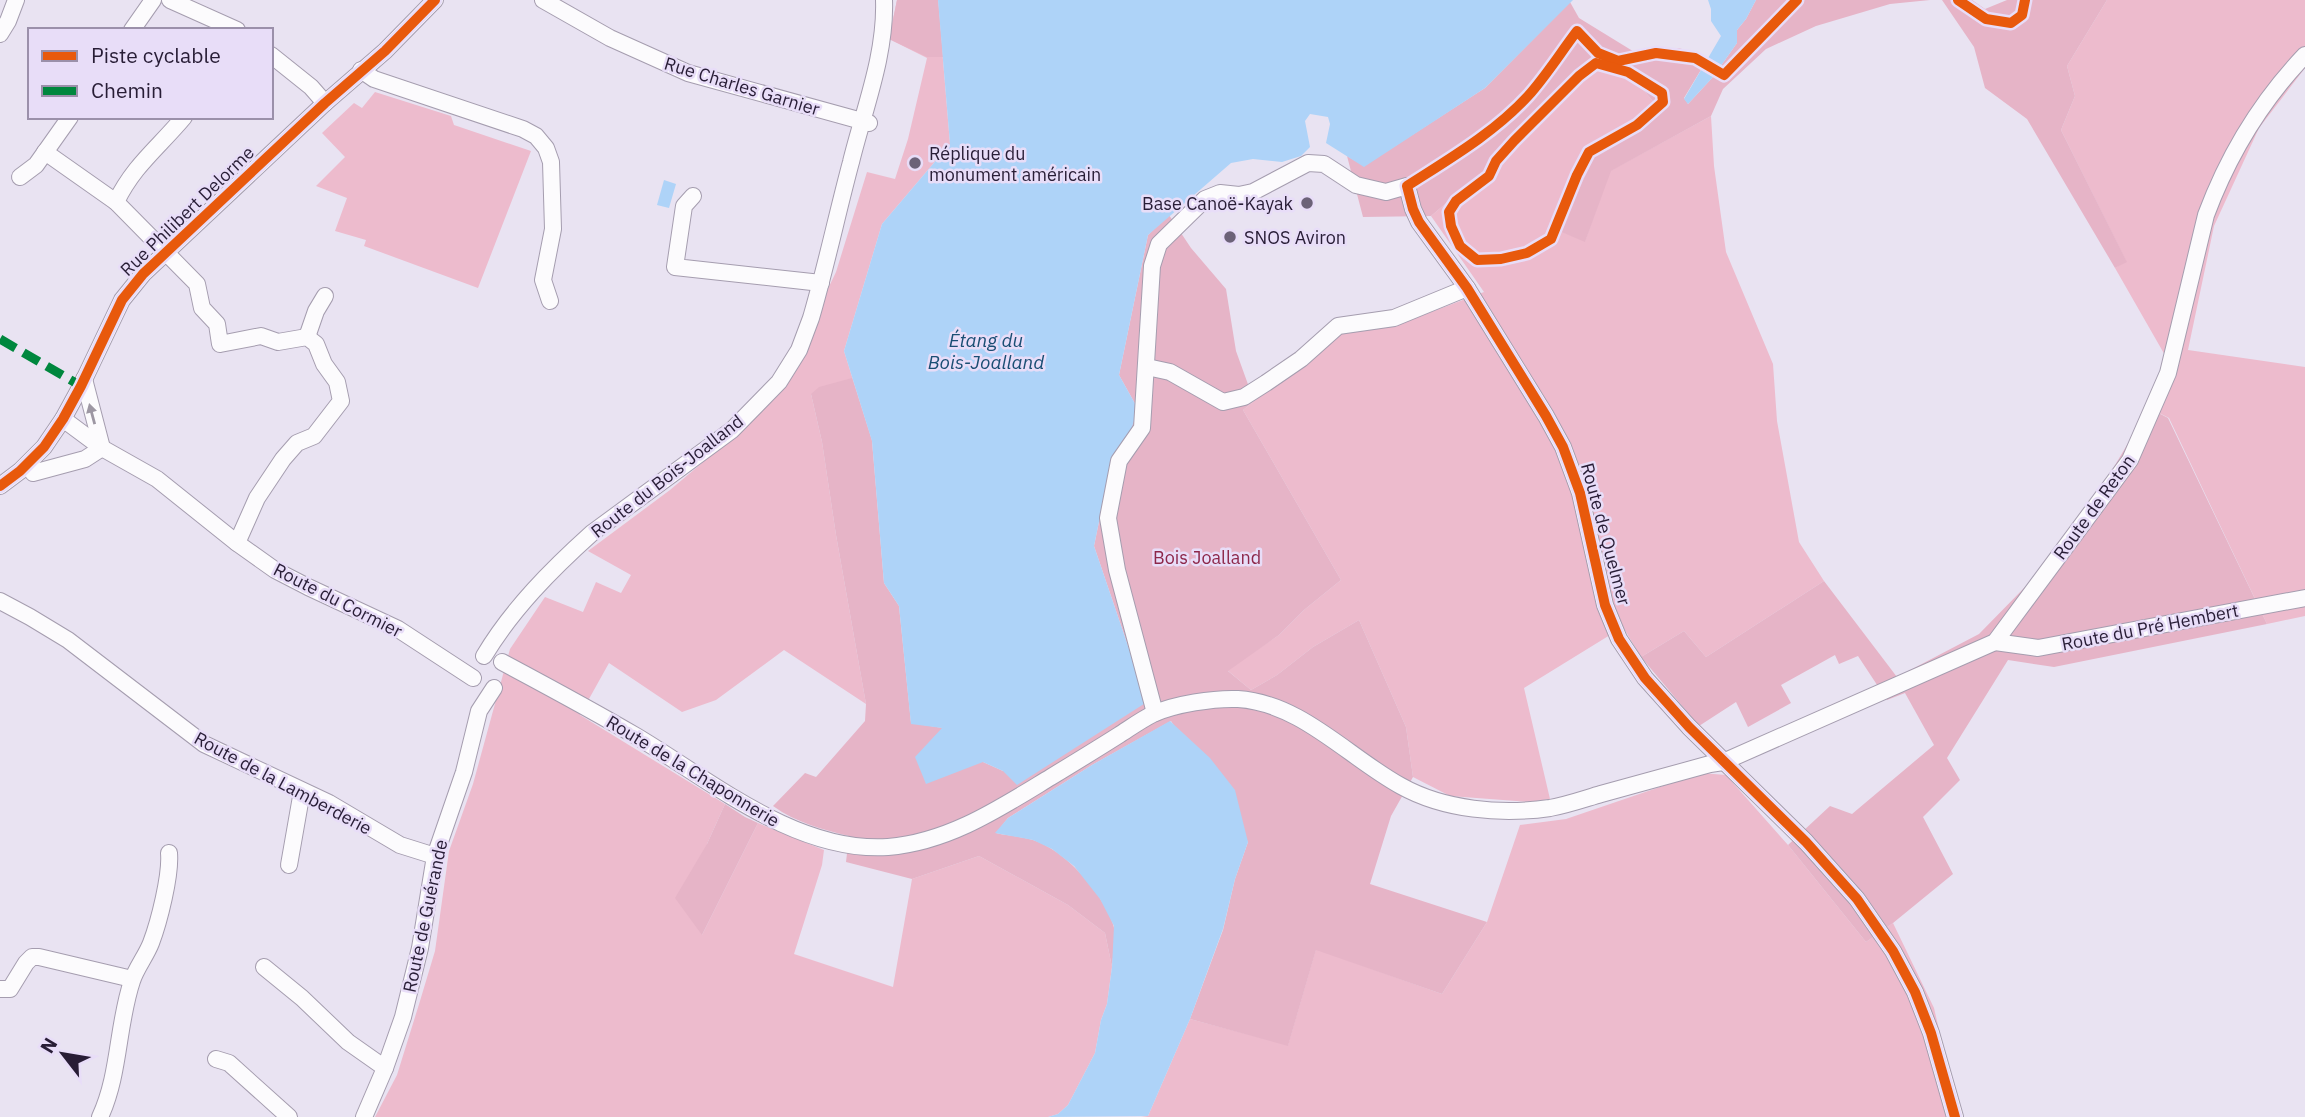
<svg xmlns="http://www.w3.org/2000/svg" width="2305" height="1117" viewBox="0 0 2305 1117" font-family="'IBM Plex Sans',sans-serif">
  <rect width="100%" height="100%" fill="#e9e3f2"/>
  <g fill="#edbbcd">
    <polygon points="897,0 938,0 950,144 882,224 844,351 872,441 811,394 822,442 836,535 866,704 784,650 716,700 682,712 609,663 580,715 725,804 707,844 702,935 758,823 824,850 822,865 794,954 893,987 912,879 979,856 1068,905 1105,933 1112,967 1107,1004 1101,1020 1095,1053 1068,1105 1058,1114 1048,1117 375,1117 397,1075 420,1001 435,951 449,851 473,784 510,649 545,597 583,612 596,582 621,593 631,575 588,551 670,490 734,436 778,393 836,272 867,172 895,179 908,139 927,58 889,39"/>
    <polygon points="2107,0 2305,0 2305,68 2259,128 2214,226 2188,350 2305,367 2305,616 2267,624 2169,418 2149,408 2166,357 2115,268 2126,261 2061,130 2075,96 2067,66"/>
    <polygon points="1597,62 1630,74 1662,112 1595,155 1560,231 1585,241 1610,171 1711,116 1714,166 1726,252 1773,364 1777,421 1799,542 1824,581 1706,657 1684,631 1641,657 1623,627 1524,688 1550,799 1530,802 1450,796 1413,777 1406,727 1359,620 1313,647 1277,675 1251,690 1227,670 1279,635 1304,610 1341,580 1243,410 1342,331 1394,326 1484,292 1431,216 1504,154"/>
    <polygon points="375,92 451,116 454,125 531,151 478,288 364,246 366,240 335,231 347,198 316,186 345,157 322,133 354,103 362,108"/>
    <polygon points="1701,773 1726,775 1788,845 1866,942 1893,923 1934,1008 1951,1081 1962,1117 1141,1117 1148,1116 1190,1019 1288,1045 1316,949 1442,994 1487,922 1520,825 1566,819"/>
  </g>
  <g fill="#e6b4c7">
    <polygon points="897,0 938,0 943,57 927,57 889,39"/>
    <polygon points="1756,0 1930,0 1890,4 1816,26 1766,49 1723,89 1711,116 1611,171 1585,242 1559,231 1595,155 1662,112 1630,74 1597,62 1504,154 1431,216 1363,217 1347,156 1364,166 1485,88 1570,2 1579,18 1636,53 1679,48 1708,58 1684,98 1688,104 1713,77 1737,43 1737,30 1746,19"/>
    <polygon points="1942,0 1972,0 1985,9 2007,0 2107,0 2067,66 2075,96 2061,130 2127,262 2115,268 2027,119 1985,88 1974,47"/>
    <path d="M1169,215L1191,248L1226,289L1236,351L1254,401L1243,410L1341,580L1304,610L1279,635L1228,671L1251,690L1277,675L1313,647L1359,620L1406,727L1413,777L1391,816L1370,884L1487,922L1442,994L1316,950L1288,1046L1190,1019L1223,930L1235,879L1248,842L1171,721L1092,765L1008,818L996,833C1007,836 1021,836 1033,840C1065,850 1102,892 1113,924C1117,936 1113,954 1112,967L1105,933L1068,905L979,856L912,879L846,862L849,836C821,829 797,823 773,806L805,773L816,777L865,721L866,704L836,535L822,442L811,394L819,387L852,378L872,441L884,583L899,606L911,723L943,728L983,762L1003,771L1147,702L1094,546L1109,473L1138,409L1119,375L1148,235Z"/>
    <polygon points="2149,408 2168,418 2267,624 2054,667 2008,660 1947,758 1960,780 1923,817 1953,874 1893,923 1866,942 1788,845 1830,806 1852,814 1934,745 1905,693 1887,700 1858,656 1839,664 1835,655 1781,685 1791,703 1748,727 1736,702 1699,726 1641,657 1684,631 1706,657 1824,581 1897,677 1979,634 2026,586 2102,487"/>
    <polygon points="725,804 745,817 758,823 702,935 675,898 707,844"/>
  </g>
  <g fill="#aed3f8">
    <polygon points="938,0 1573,0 1485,88 1364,167 1326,143 1330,124 1328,117 1310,114 1305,121 1310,147 1301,156 1282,162 1253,159 1231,163 1148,235 1119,375 1138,409 1128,439 1109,473 1094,546 1147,702 1017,785 1003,771 983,762 926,784 915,757 942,728 911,724 899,606 884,583 872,441 844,351 882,224 950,144"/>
    <polygon points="1708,0 1756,0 1746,19 1737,30 1737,43 1713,77 1688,104 1684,99 1721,36 1711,21 1711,9"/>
    <polygon points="664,180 676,184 669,208 657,205"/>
    <polygon points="1170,721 1210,758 1235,790 1248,842 1235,879 1223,929 1209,967 1190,1019 1148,1116 1048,1117 1058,1114 1068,1105 1095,1053 1101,1020 1107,1004 1112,967 1114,926 1100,899 1074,866 1052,849 1033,840 995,833 1008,818 1092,765"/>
  </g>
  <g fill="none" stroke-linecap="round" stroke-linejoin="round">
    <defs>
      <g id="minor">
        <polyline points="170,0 237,30"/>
        <polyline points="543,0 610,38 688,73 869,123"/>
        <polyline points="132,30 153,0"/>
        <polyline points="0,34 8,21 16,0"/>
        <polyline points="271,55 311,87 325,103"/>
        <polyline points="361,70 374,79 523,129 536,136 546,148 551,162 553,229 543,280 550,301"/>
        <polyline points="45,152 116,202 197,284 202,308 217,324 220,344 261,336 278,342 307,337 316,344 324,364 337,382 341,401 314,436 297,443 283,459 257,498 237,543"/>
        <polyline points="20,177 36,165 70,117"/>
        <polyline points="693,196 684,206 675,267 821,283"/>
        <path d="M116,202C134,165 158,148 184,117"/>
        <polyline points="307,337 316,311 325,296"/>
        <polyline points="1147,367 1170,372 1223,402 1244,397 1266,383 1301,359 1338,326 1394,318 1467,288"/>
        <polyline points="63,419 102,448 157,479 237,543 275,570 308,587 398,629 473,678"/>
        <polyline points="33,473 85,459 102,448 84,379"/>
        <polyline points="0,486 20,471 44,447 63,419 81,386 122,300 143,274 325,103 385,51 435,0"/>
        <polyline points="0,601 30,617 68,640 204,744 329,803 400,845 435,856"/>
        <polyline points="1995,642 2038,648 2305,598"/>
        <path d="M484,656C512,609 552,569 592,533L732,430L779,382L799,350L811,318C826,267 837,214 851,162C864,109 886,55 884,0"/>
        <path d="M502,662C547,686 592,710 636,736C710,780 796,853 888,847C949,842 1000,808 1051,777C1074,763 1097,749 1119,735C1130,728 1141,720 1153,714C1175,704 1214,698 1238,699C1301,703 1348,757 1401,786C1444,810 1501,815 1550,808C1567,805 1584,799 1601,794C1637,784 1674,774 1710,764L1723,762L1995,642L2130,460L2168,373L2206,215C2228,156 2262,100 2305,55"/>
        <polyline points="1155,713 1117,570 1108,518 1119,461 1142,428 1152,266 1159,244 1205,199 1220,193 1239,195 1253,192 1308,163 1324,164 1356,185 1386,192 1407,186 1413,209 1419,222 1467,288 1546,416 1563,447 1580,493 1605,605 1619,639 1645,678 1689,727 1806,842 1857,899 1893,951 1915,992 1931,1033 1955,1117"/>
        <polyline points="289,865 302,791"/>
        <polyline points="264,967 302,998 348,1042 385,1068"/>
        <polyline points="0,989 10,989 26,963 32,957 39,957 132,979"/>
        <polyline points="216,1059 229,1063 289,1117"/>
        <path d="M100,1117C120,1074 117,1026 132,981C136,968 146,956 151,943C159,922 171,875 169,853"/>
        <polyline points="364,1117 385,1068 403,1017 420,948 435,856 464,772 479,711 494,688"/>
      </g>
    </defs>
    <use href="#minor" stroke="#a59daf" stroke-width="18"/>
    <use href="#minor" stroke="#fcfbfd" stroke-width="16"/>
    <polyline stroke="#00873e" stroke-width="9" stroke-dasharray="18 9" stroke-linecap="butt" points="0,339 81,386"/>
    <defs>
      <g id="cycleway">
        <path d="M1797,0L1724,75L1695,58L1656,53L1618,61L1598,53L1577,31C1561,52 1546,76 1528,96C1494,133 1449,159 1407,186L1413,209L1419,222L1467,288L1546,416L1563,447L1580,493L1605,605L1619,639L1645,678L1689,727L1806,842L1857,899L1893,951L1915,992L1931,1033L1955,1117"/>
        <polyline points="1958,0 1986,19 2011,23 2022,15 2025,0"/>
        <polygon points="1596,63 1628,72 1662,93 1663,102 1637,125 1589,152 1577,175 1551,239 1527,253 1501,259 1477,260 1460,246 1451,226 1449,212 1456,201 1489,176 1496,161 1514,141 1579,76"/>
        <polyline points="0,486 20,471 44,447 63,419 81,386 122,300 143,274 325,103 385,51 435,0"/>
      </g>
    </defs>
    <use href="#cycleway" stroke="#e8ddf8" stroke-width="15"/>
    <use href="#cycleway" stroke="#e8590c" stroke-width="10"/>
  </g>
  <defs><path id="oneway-solid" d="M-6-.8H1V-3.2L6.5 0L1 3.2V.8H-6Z" transform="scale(1.75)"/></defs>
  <use fill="#9d97a3" href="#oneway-solid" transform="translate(92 414) rotate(-105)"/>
  <g fill="#6c6278" stroke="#e8ddf8" stroke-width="2.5">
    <circle cx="915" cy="163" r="7"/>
    <circle cx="1307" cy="203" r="7"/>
    <circle cx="1230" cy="237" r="7"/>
  </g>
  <g text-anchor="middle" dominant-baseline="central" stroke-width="5" stroke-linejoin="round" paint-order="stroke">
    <g font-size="18" fill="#281d36" stroke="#e8ddf8">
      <text transform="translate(742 86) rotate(17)">Rue Charles Garnier</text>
      <text transform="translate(187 211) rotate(-44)">Rue Philibert Delorme</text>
      <text transform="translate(667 476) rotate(-38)">Route du Bois-Joalland</text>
      <text transform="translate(2094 507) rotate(-54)">Route de Reton</text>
      <text transform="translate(1606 534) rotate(75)">Route de Quelmer</text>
      <text transform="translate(338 600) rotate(27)">Route du Cormier</text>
      <text transform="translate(2150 627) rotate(-11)">Route du Pré Hembert</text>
      <text transform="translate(693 771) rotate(31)">Route de la Chaponnerie</text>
      <text transform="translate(283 783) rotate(28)">Route de la Lamberderie</text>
      <text transform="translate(425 916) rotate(-78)">Route de Guérande</text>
    </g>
    <g font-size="18" fill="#281d36" stroke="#e8ddf8" text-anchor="start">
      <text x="929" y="153">Réplique du<tspan x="929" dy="21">monument américain</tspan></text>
      <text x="1293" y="203" text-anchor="end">Base Canoë-Kayak</text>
      <text x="1244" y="237">SNOS Aviron</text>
    </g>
    <g font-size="18" fill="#8d274a" stroke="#e8ddf8">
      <text x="1207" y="557">Bois Joalland</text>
    </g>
    <g font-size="19" font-style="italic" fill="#1a4e74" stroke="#e8ddf8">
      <text x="986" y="340">Étang du<tspan x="986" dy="22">Bois-Joalland</tspan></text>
    </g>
  </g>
  <rect x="28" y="28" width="245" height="91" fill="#e8ddf8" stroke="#9b90aa" stroke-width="2"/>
  <rect x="42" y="51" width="35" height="10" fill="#e8590c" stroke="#9b90aa" stroke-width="2"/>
  <text x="91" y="63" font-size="21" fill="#281d36">Piste cyclable</text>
  <rect x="42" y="86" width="35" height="10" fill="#00873e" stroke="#9b90aa" stroke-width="2"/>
  <text x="91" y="98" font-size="21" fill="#281d36">Chemin</text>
  <g transform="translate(63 1054) rotate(301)" stroke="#e8ddf8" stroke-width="5" paint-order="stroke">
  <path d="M0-5L12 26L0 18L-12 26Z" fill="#281d36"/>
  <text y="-10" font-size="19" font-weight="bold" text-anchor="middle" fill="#281d36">N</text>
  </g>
</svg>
